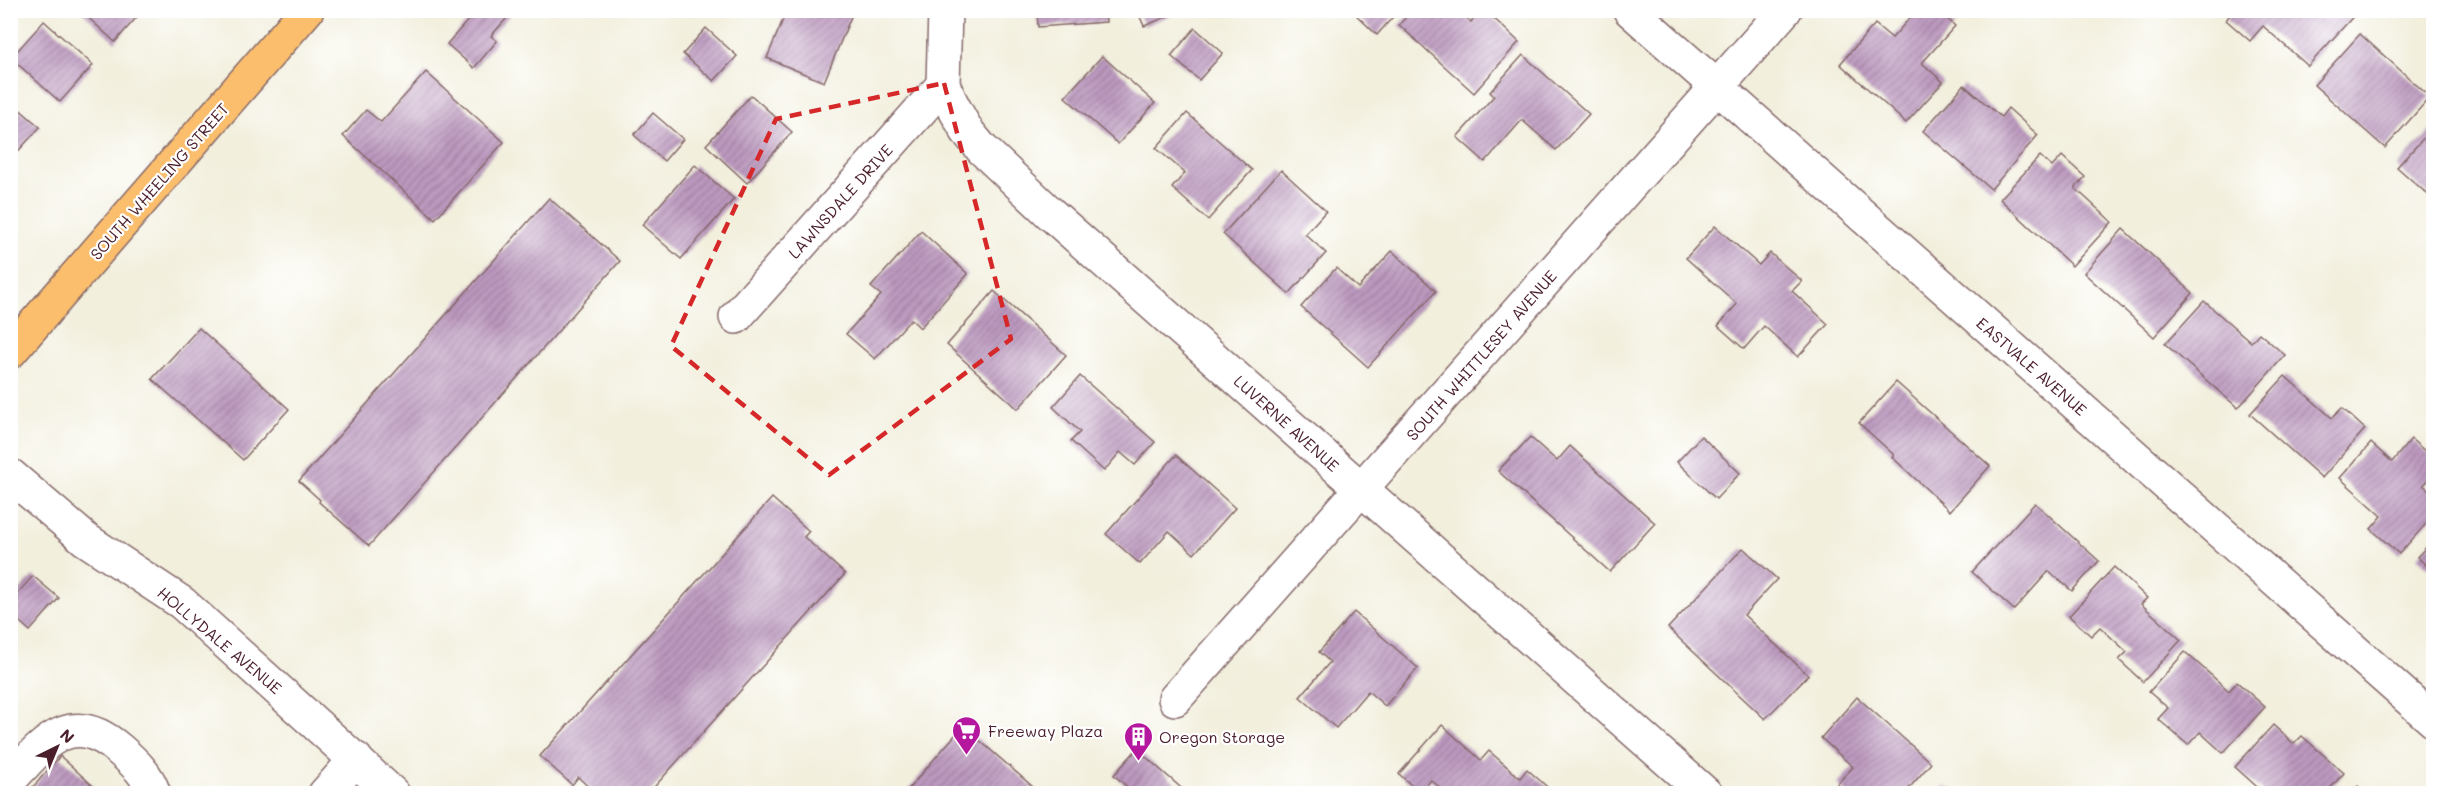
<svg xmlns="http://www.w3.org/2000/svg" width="2444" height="804" viewBox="0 0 2444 804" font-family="Mali,sans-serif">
  <defs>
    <pattern id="building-hatch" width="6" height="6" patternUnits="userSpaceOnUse" patternTransform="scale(1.5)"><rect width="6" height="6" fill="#bc99bf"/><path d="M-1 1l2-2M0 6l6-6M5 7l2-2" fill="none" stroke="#9b7c9b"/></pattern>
  </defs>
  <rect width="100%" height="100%" fill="#fff"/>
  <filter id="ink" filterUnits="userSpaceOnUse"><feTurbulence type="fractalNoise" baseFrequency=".0167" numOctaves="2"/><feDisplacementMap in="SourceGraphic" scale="12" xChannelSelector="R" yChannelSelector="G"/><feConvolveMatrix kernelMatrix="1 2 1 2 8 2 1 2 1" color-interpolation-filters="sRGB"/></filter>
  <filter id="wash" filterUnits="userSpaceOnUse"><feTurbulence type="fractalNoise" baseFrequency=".008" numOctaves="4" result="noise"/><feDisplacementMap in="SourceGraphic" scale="24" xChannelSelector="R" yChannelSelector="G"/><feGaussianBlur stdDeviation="1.35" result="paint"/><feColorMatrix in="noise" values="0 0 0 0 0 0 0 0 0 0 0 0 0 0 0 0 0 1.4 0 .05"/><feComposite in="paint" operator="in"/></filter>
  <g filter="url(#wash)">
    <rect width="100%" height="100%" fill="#f2efdd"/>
    <g id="blocks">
      <g fill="url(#building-hatch)">
        <polygon points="80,10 143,10 115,42"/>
        <polygon points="461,10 514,10 491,36 497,41 474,68 447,44 470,18"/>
        <polygon points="787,10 845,10 852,14 824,82 767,58"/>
        <polygon points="1037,10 1105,10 1106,22 1038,27"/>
        <polygon points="1137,10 1181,10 1181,11 1144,26"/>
        <polygon points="1351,10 1399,10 1377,35"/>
        <polygon points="1412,10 1457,10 1471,22 1481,10 1485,10 1519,42 1474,93 1399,25"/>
        <polygon points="1917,10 1938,10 1955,26 1922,63 1943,82 1906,123 1840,64 1875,24 1892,38"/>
        <polygon points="2234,10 2359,10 2308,66 2263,26 2250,41 2226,20"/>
        <polygon points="44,21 93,65 60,102 11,58"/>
        <polygon points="706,28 737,56 714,81 683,54"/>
        <polygon points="1195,28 1223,53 1199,80 1171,56"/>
        <polygon points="2360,34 2430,97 2385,148 2314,85"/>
        <polygon points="1523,55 1589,114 1556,150 1522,120 1485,162 1457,137 1494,96 1490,92"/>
        <polygon points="1102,56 1155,103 1118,144 1065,97"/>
        <polygon points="426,72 504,142 435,219 343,136 366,110 381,122"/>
        <polygon points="1964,85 2001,117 2008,108 2038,135 1991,189 1923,131"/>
        <polygon points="751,95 792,132 747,183 706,145"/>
        <polygon points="10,101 40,127 10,160"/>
        <polygon points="653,113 683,139 664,161 634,135"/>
        <polygon points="1187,113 1252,170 1208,220 1172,188 1185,173 1156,148"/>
        <polygon points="2431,130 2434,132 2434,200 2397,167"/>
        <polygon points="2040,156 2052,167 2062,156 2085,177 2075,188 2112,222 2072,266 2000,199"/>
        <polygon points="695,165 734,199 681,259 642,225"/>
        <polygon points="1281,170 1326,211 1305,234 1326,253 1289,294 1223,234"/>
        <polygon points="549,198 620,261 369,546 319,502 320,500 299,481"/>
        <polygon points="1715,226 1759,265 1770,253 1802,281 1792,291 1828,324 1798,357 1764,326 1744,349 1718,326 1737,304 1686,258"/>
        <polygon points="2123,229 2193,293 2154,337 2084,273"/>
        <polygon points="921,231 968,274 920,328 911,319 875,359 846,334 881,295 871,287"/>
        <polygon points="1392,251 1436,291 1368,367 1301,307 1336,268 1358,288"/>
        <polygon points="994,291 1066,355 1018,409 947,345"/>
        <polygon points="2204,301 2251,342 2259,333 2285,355 2238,408 2165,344"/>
        <polygon points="199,328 289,409 243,460 152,379"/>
        <polygon points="1080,376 1155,442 1135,465 1120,452 1104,471 1071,441 1080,432 1053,407"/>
        <polygon points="2285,376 2332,418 2342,408 2365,429 2322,478 2250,414"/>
        <polygon points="1896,382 1990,466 1950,511 1892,457 1894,455 1859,423"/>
        <polygon points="1701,436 1740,473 1716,499 1677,462"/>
        <polygon points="1530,437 1557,461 1570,446 1655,523 1610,572 1498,471"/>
        <polygon points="2411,439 2434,459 2434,473 2423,485 2434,494 2434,515 2399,554 2371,529 2382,516 2340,478 2371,443 2392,462"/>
        <polygon points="1176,455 1235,508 1194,554 1169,531 1140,564 1106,534"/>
        <polygon points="772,498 809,531 804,537 845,574 648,794 596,794 578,777 572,785 540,756"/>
        <polygon points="2035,503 2099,561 2072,591 2049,571 2014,610 1972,572"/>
        <polygon points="2434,539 2434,572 2417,557"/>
        <polygon points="1743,548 1777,579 1744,615 1808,675 1765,719 1668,628"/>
        <polygon points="2114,567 2147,598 2141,604 2181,640 2143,682 2119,660 2127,652 2100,627 2091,636 2069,616"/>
        <polygon points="33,576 59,598 30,631 10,613 10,602"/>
        <polygon points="1354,612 1418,668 1385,706 1368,691 1336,728 1300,697 1330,662 1319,652"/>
        <polygon points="2185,652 2229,691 2237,682 2265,707 2223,753 2200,732 2188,745 2158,719 2168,708 2149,692"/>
        <polygon points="1857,697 1931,763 1904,794 1848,794 1837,784 1853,767 1821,738"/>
        <polygon points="1442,725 1481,760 1489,751 1520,778 1527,769 1555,794 1447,794 1431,780 1420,793 1399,774"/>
        <polygon points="2273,725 2294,744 2302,736 2344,773 2325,794 2265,794 2235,767"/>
        <polygon points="963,726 1032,786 1025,794 904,794"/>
        <polygon points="1137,749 1188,794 1135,794 1114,775"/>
        <polygon points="60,756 102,794 27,794"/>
        <polygon points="1945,786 1954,794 1938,794"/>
        <polygon points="2358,786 2367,794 2351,794"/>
      </g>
    </g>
  </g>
  <g filter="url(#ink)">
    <use href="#blocks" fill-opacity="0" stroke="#856869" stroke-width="1.5"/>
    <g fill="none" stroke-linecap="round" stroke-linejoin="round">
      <defs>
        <g id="minor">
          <polyline points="945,10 943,85 953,106 967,131 982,149 1051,214 1706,794"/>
          <polyline points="1630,10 2434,721"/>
          <polyline points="736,317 943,85"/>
          <polyline points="10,475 85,539 182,603 393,794"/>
          <polyline points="1175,699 1785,10"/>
          <path d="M10,780C44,743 71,707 120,750C135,763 148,775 154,794"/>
          <polyline points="325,794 356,759"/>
        </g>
        <polyline id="major" points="10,352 307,10"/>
      </defs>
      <use href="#minor" stroke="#856869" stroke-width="36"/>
      <use href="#major" stroke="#856869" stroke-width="36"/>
      <use href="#minor" stroke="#fff" stroke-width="33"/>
      <use href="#major" stroke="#fabe6d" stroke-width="33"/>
    </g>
  </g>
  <path fill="none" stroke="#d62828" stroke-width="4.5" stroke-dasharray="12 8" stroke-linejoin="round" d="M944,83L1011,339L829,475L671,346L776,119Z"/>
  <defs>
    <symbol id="supermarket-pin" viewBox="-11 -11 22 30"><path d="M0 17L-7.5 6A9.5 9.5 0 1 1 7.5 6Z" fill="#b5179e" stroke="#fff"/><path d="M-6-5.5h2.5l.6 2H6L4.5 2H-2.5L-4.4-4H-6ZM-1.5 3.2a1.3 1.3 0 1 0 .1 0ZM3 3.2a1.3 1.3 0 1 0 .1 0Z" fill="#fff"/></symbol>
    <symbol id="building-pin" viewBox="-11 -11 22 30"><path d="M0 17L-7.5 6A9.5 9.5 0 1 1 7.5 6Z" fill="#b5179e" stroke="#fff"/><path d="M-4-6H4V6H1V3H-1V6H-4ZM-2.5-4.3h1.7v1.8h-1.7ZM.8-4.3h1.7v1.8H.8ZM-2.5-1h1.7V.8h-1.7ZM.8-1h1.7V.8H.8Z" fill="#fff"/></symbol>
  </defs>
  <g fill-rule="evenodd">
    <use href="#supermarket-pin" x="950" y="714" width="33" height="45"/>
    <use href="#building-pin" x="1122" y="720" width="33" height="45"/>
  </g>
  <g text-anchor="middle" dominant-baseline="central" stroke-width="4.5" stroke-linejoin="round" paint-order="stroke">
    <g font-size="16" fill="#4a1f2b" stroke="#fff">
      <text transform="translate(159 181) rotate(-49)">SOUTH WHEELING STREET</text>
      <text transform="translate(840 201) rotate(-48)">LAWNSDALE DRIVE</text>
      <text transform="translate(1481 355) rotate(-49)">SOUTH WHITTLESEY AVENUE</text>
      <text transform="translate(2032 366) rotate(41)">EASTVALE AVENUE</text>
      <text transform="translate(1287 423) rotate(42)">LUVERNE AVENUE</text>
      <text transform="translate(220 640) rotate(40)">HOLLYDALE AVENUE</text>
    </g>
    <g font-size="16" fill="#4a1f2b" stroke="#fff" text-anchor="start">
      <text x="988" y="730">Freeway Plaza</text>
      <text x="1159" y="736">Oregon Storage</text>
    </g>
  </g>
  <rect width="2444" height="804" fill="none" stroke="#fff" stroke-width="36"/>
  <g transform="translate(57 747) rotate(43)" stroke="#ffffff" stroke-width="4.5" paint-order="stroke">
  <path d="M0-4.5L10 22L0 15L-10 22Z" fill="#4a1f2b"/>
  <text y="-9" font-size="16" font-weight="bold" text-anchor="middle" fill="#4a1f2b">N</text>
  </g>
</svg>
